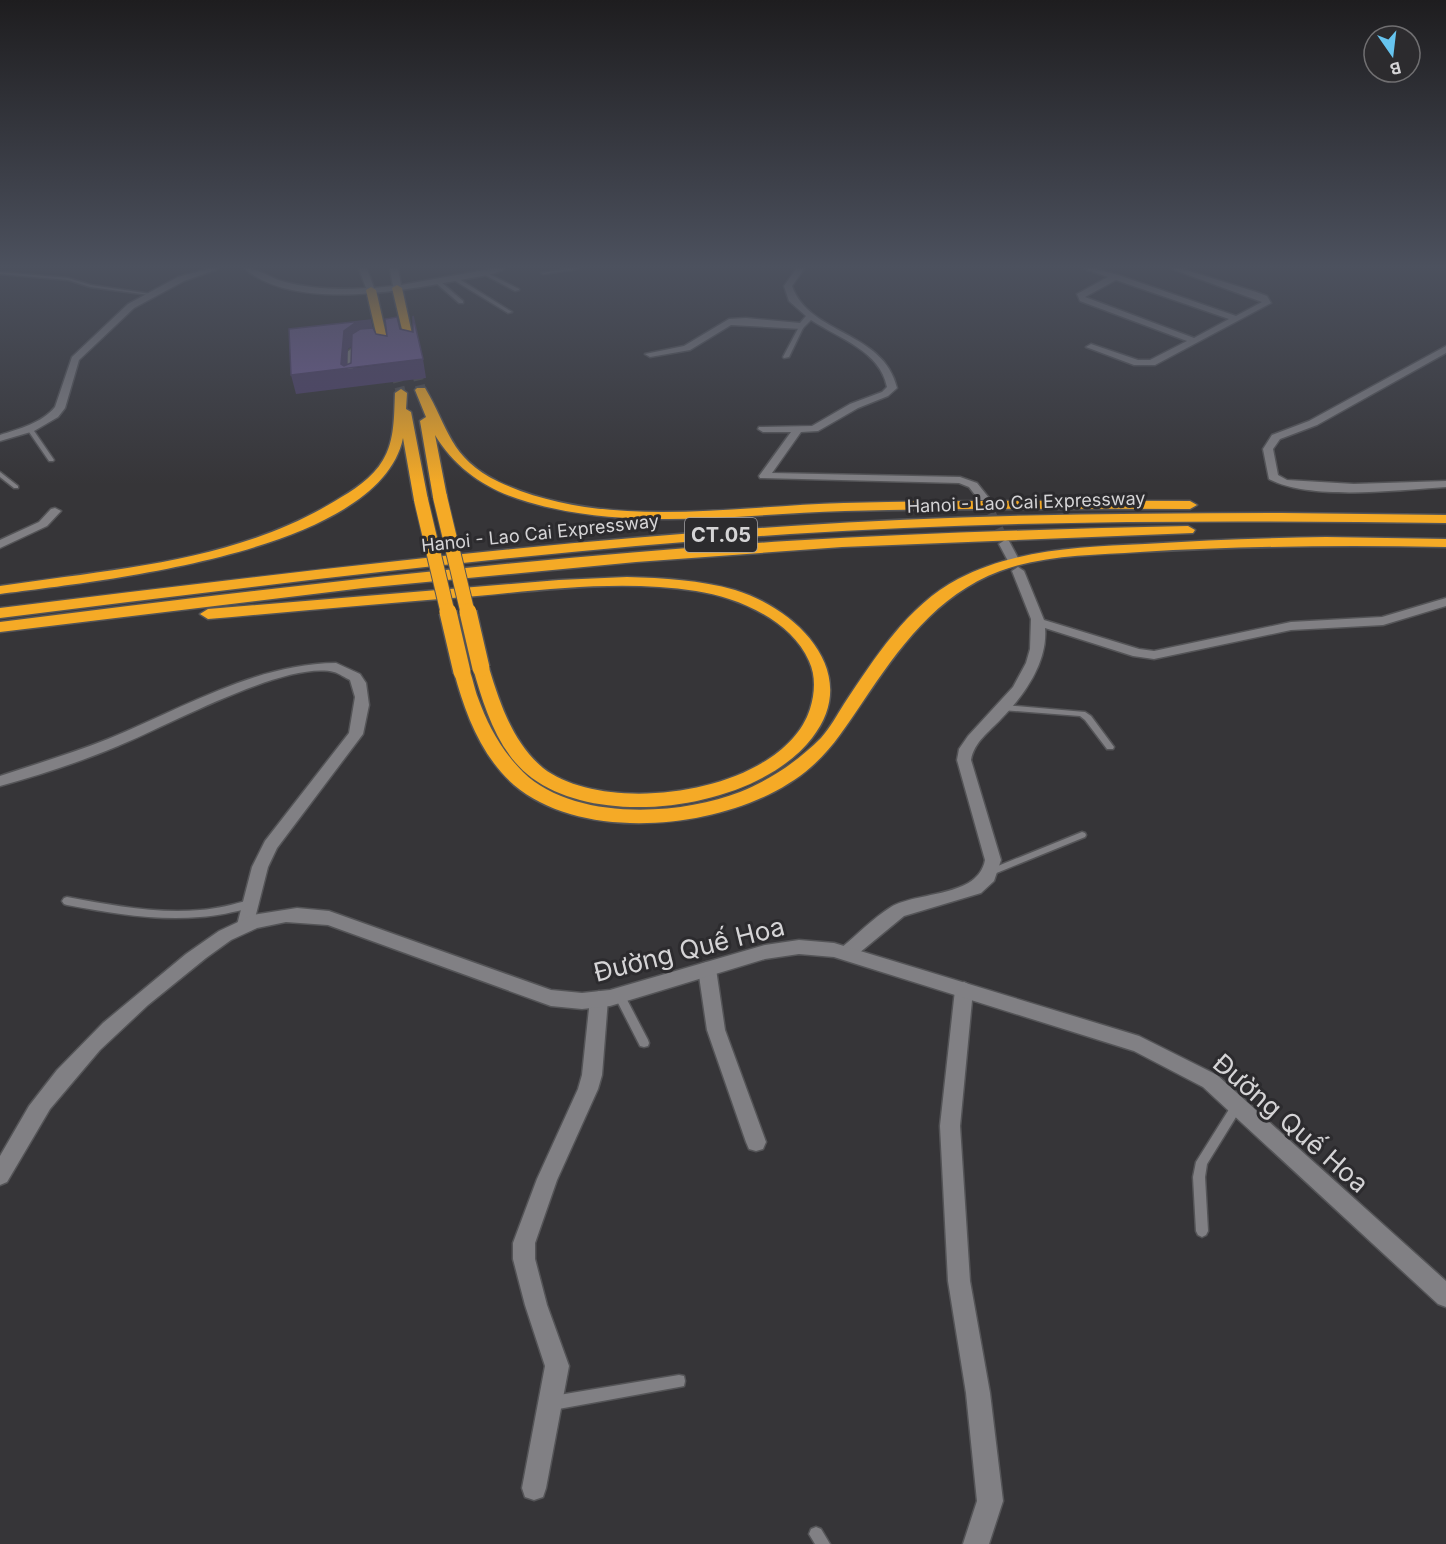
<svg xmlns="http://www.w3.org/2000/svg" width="1446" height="1544" viewBox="0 0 1446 1544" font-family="Inter,sans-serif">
  <rect width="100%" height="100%" fill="#363538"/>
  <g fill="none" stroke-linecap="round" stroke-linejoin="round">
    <polyline stroke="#4e4d50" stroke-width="11" stroke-dasharray="11 6" stroke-linecap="butt" points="983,498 1005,544"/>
    <g stroke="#4e4d50" stroke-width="10" stroke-dasharray="10 5" stroke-linecap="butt">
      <polyline points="413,356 421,390"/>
      <polyline points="392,358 401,393"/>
    </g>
    <defs>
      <g id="lane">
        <polygon points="568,269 578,269 543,274 541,273"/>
        <polygon points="483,271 519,289 519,290 515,291 481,273 481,271"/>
        <polygon points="0,272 68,278 91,285 151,294 149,295 90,287 68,280 0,274"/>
        <polygon points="452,277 456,277 512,312 508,313 452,279"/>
        <polygon points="436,281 440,281 463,301 463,303 459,303 436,283"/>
        <polygon points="800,325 804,326 789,357 784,358 783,357"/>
        <polygon points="358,344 363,345 353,353 353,372 348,373 347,352"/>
        <polygon points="28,428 32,428 54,460 53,461 49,461 27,429"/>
        <polygon points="0,472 18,486 18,488 14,488 0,477"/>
        <polygon points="1005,705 1085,712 1091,716 1114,747 1113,749 1107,749 1085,720 1080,716 1002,710 1001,708 1002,706"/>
        <polygon points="1082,832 1085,833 1086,835 1085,837 994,874 988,874 986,872 988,870"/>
        <path d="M67,897C110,905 156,914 200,910C217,909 234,904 250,900L253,901L255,904L253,907L250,908C234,912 217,916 200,917C156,921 110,913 67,905L64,904L62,901L64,898Z"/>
        <polygon points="619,991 623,992 648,1040 649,1043 648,1046 644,1047 640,1046 614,995 615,992"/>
        <polygon points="1237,1101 1241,1103 1242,1106 1241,1109 1207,1164 1205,1177 1208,1231 1206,1235 1202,1237 1198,1235 1196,1231 1193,1177 1196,1162 1233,1103"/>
        <polygon points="679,1375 684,1376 685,1381 684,1386 679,1387 553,1410 548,1408 546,1403 548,1398 553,1396"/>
        <polygon points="816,1527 821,1529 830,1544 815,1544 809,1534 811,1529"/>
      </g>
      <g id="street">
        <path d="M207,269H218L184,281L134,308L79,360L65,408L58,417L34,431L0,441V435C19,429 42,423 55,407L72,357L128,304L178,277Z"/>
        <path d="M796,269H804L792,286C809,335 884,331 897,388L888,396L858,408L818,431L801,432L772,473L960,477L977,483L989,498L987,500H979L969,487L959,483L760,478L759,476L791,432H763L758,429L759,427L812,426L850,404L882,392L887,387C880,351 840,339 811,320L802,329L731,325L690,350L650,357L645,354L684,346L729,319L746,318L800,323L806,316L789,301L784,286Z"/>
        <path d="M1085,269H1096L1118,275L1236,316L1262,302L1172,269H1183L1256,292L1267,296L1271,303L1155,365H1134L1086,347L1091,344L1138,360H1150L1187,341L1080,301L1077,294L1108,277ZM1116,280L1229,319L1194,338L1085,297Z"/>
        <path d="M1446,346V353L1317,425L1280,439L1273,449L1278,475L1287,480L1354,484L1446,481V487C1398,490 1311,501 1269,479L1263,449L1272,435L1309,421Z"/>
        <polygon points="55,508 61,511 47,526 0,548 0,540 39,522 51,509"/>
        <polygon points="1005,540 1009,541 1018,558 1016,561 1012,562 1008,561 999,544"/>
        <path d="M1018,567L1024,571L1044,620L1139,649L1154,651L1291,622L1382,617L1446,598V606L1383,625L1291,630L1154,659L1133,656L1045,628C1048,662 1024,696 1001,719C989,732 974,742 971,760L1001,860L994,881L981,893L904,916L853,958L847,960L841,958L838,953L841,948C857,935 873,918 891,907C918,891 978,898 985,860L957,760L959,749L968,736L1013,687L1026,663L1030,649L1031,619L1012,571Z"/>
        <path d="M336,663L360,674L366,683L369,705L363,734L277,848L268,867L252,930L246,932L240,930L237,925L252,867L265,841L349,733L355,697L350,680C345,678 339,673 334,672C286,660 165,727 118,746C80,762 40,775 0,786V776C36,764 73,753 108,739C182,709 254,664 336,663Z"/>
        <polygon points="707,962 713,964 716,969 725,1030 766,1142 763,1149 756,1151 749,1149 746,1142 707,1030 698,969 701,964"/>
        <polygon points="964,982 970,985 973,990 960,1126 970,1281 990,1393 1003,1501 989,1544 963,1544 977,1501 966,1393 948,1281 940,1126 955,990 958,985"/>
        <polygon points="599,991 605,994 608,999 602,1075 598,1089 557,1180 535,1243 535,1259 547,1305 569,1366 546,1488 543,1497 534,1500 525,1497 522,1488 545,1366 525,1305 513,1259 513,1243 537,1179 578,1089 582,1075 590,999 593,994"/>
      </g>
      <g id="secondary">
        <path d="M245,269C260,268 271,279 285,282C312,289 338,290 366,288L359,269H367L374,288L393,286L390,269H398L401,285L490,269H504C493,276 473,277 460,280C401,291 295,311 245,269Z"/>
        <polygon points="297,908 329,911 551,990 582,993 610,990 765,945 799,940 834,943 1139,1036 1217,1075 1446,1281 1446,1307 1438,1304 1203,1087 1134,1051 834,957 799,954 765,959 610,1006 582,1009 551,1006 328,925 286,922 257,928 231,940 206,958 148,1005 100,1050 50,1109 7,1182 0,1185 0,1156 29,1106 57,1070 103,1023 186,954 219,931 253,915"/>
      </g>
      <g id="highway">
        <polygon points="397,285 402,288 415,348 406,346 392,288"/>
        <polygon points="371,287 376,290 390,352 380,350 366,290"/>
        <path d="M417,388H425C449,428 449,458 499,482C604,531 732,506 844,503C960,500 1075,501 1190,501L1197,505L1190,509C1075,509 960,508 845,511C740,514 631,532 528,502C489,491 456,470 435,435L447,497L440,501L433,497L420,421L426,417L415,390Z"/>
        <path d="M401,389L407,393L406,409L411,412L428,500L426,503L421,504L414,500L403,438C379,554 96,581 0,594V586C113,569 235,562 335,501C352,491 373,478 383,460C395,441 394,414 395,393Z"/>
        <path d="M1282,513L1446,515V523C1227,520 1008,520 790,534C526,552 263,585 0,618V608C263,576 526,543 791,526C955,515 1118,513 1282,513Z"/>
        <path d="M1188,526L1195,530L1193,533L842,547L636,562L363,588L0,632V622C262,589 524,558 787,541C920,533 1054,529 1188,526Z"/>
        <path d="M1326,537L1446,539V547C1344,545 1242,546 1140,552C1094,555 1043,555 1000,571C936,595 899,648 862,703C846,726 833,748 811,767C742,828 587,847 514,785C481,756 465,713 454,672L462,667L468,668C473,677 474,688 478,698C488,726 502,751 523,772C573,821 679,816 740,792C770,780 798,761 821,738C830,728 837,715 844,704C874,659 908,605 958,579C1016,549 1081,547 1145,544C1205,540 1265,538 1326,537Z"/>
        <path d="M627,577C664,578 700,580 735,590C797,609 863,673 812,738C758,808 604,831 532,778C498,753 484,707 473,668L481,663L489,668C500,704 513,743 543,768C607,818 783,793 810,709C815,693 816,676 809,661C791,620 737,597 696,591C624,580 549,589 477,596C387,603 298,611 208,619L200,614L208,609L559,580Z"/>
      </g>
    </defs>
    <use href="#lane" stroke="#545457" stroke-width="3"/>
    <use href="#street" stroke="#545457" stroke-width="3"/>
    <use href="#secondary" stroke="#545457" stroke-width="3"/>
    <use href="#highway" stroke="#545457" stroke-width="3"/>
    <use href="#lane" fill="#818084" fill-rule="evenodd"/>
    <use href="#street" fill="#818084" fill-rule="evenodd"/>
    <use href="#secondary" fill="#818084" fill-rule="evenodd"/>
    <use href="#highway" fill="#f5aa26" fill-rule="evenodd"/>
    <defs>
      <g id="highway-bridge-far1">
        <polyline points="440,497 468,614"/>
        <polyline points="421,500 448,614"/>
      </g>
      <g id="highway-bridge">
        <polyline points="448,612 462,672"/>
        <polyline points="468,612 481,668"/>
      </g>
    </defs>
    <use href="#highway-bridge-far1" stroke="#545457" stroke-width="16" stroke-linecap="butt"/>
    <use href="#highway-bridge" stroke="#545457" stroke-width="20" stroke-linecap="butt"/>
    <use href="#highway-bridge-far1" stroke="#f5aa26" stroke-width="14"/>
    <use href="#highway-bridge" stroke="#f5aa26" stroke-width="17"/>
  </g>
  <polygon fill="#4e4169" points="371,320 375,338 359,341 348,349 347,369 423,359 426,378 296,394 291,375 341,364 344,331 355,323"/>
  <polygon fill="#705d96" stroke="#4e4169" stroke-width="1.5" points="413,316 423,359 291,375 289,329 371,320 355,323 344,331 341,364 344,366 351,363 352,334 360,329 373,328 376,334 387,336 385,319 397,317 400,329 413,332"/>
  <linearGradient id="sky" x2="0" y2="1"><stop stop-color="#1e1d1f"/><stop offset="0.55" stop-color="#4c515e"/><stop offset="1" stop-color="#4c515e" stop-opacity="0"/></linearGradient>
  <rect width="1446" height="485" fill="url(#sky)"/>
  <g text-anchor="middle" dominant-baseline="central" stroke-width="6" stroke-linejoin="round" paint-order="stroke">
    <g font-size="18" fill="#d5d4d6" stroke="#2c2b2e">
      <text transform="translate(1026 502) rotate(-2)">Hanoi - Lao Cai Expressway</text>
      <text transform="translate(540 533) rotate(-6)">Hanoi - Lao Cai Expressway</text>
    </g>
    <rect fill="#2c2b2e" stroke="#a2a1a4" stroke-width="1.5" x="685" y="518" width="72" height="34" rx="4.5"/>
    <g font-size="20" font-weight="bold" fill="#d5d4d6">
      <text x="721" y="535">CT.05</text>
    </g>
    <g font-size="26" fill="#d5d4d6" stroke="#2c2b2e">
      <text transform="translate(689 949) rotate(-14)">Đường Quế Hoa</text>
      <text transform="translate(1291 1123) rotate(41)">Đường Quế Hoa</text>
    </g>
  </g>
  <g transform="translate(1392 54) rotate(166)"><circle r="28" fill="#2c2b2e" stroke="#706f71" stroke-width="1.5"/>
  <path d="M0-4.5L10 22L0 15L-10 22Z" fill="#66c4ef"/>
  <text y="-9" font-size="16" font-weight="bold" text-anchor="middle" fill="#d5d4d6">B</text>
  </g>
</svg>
